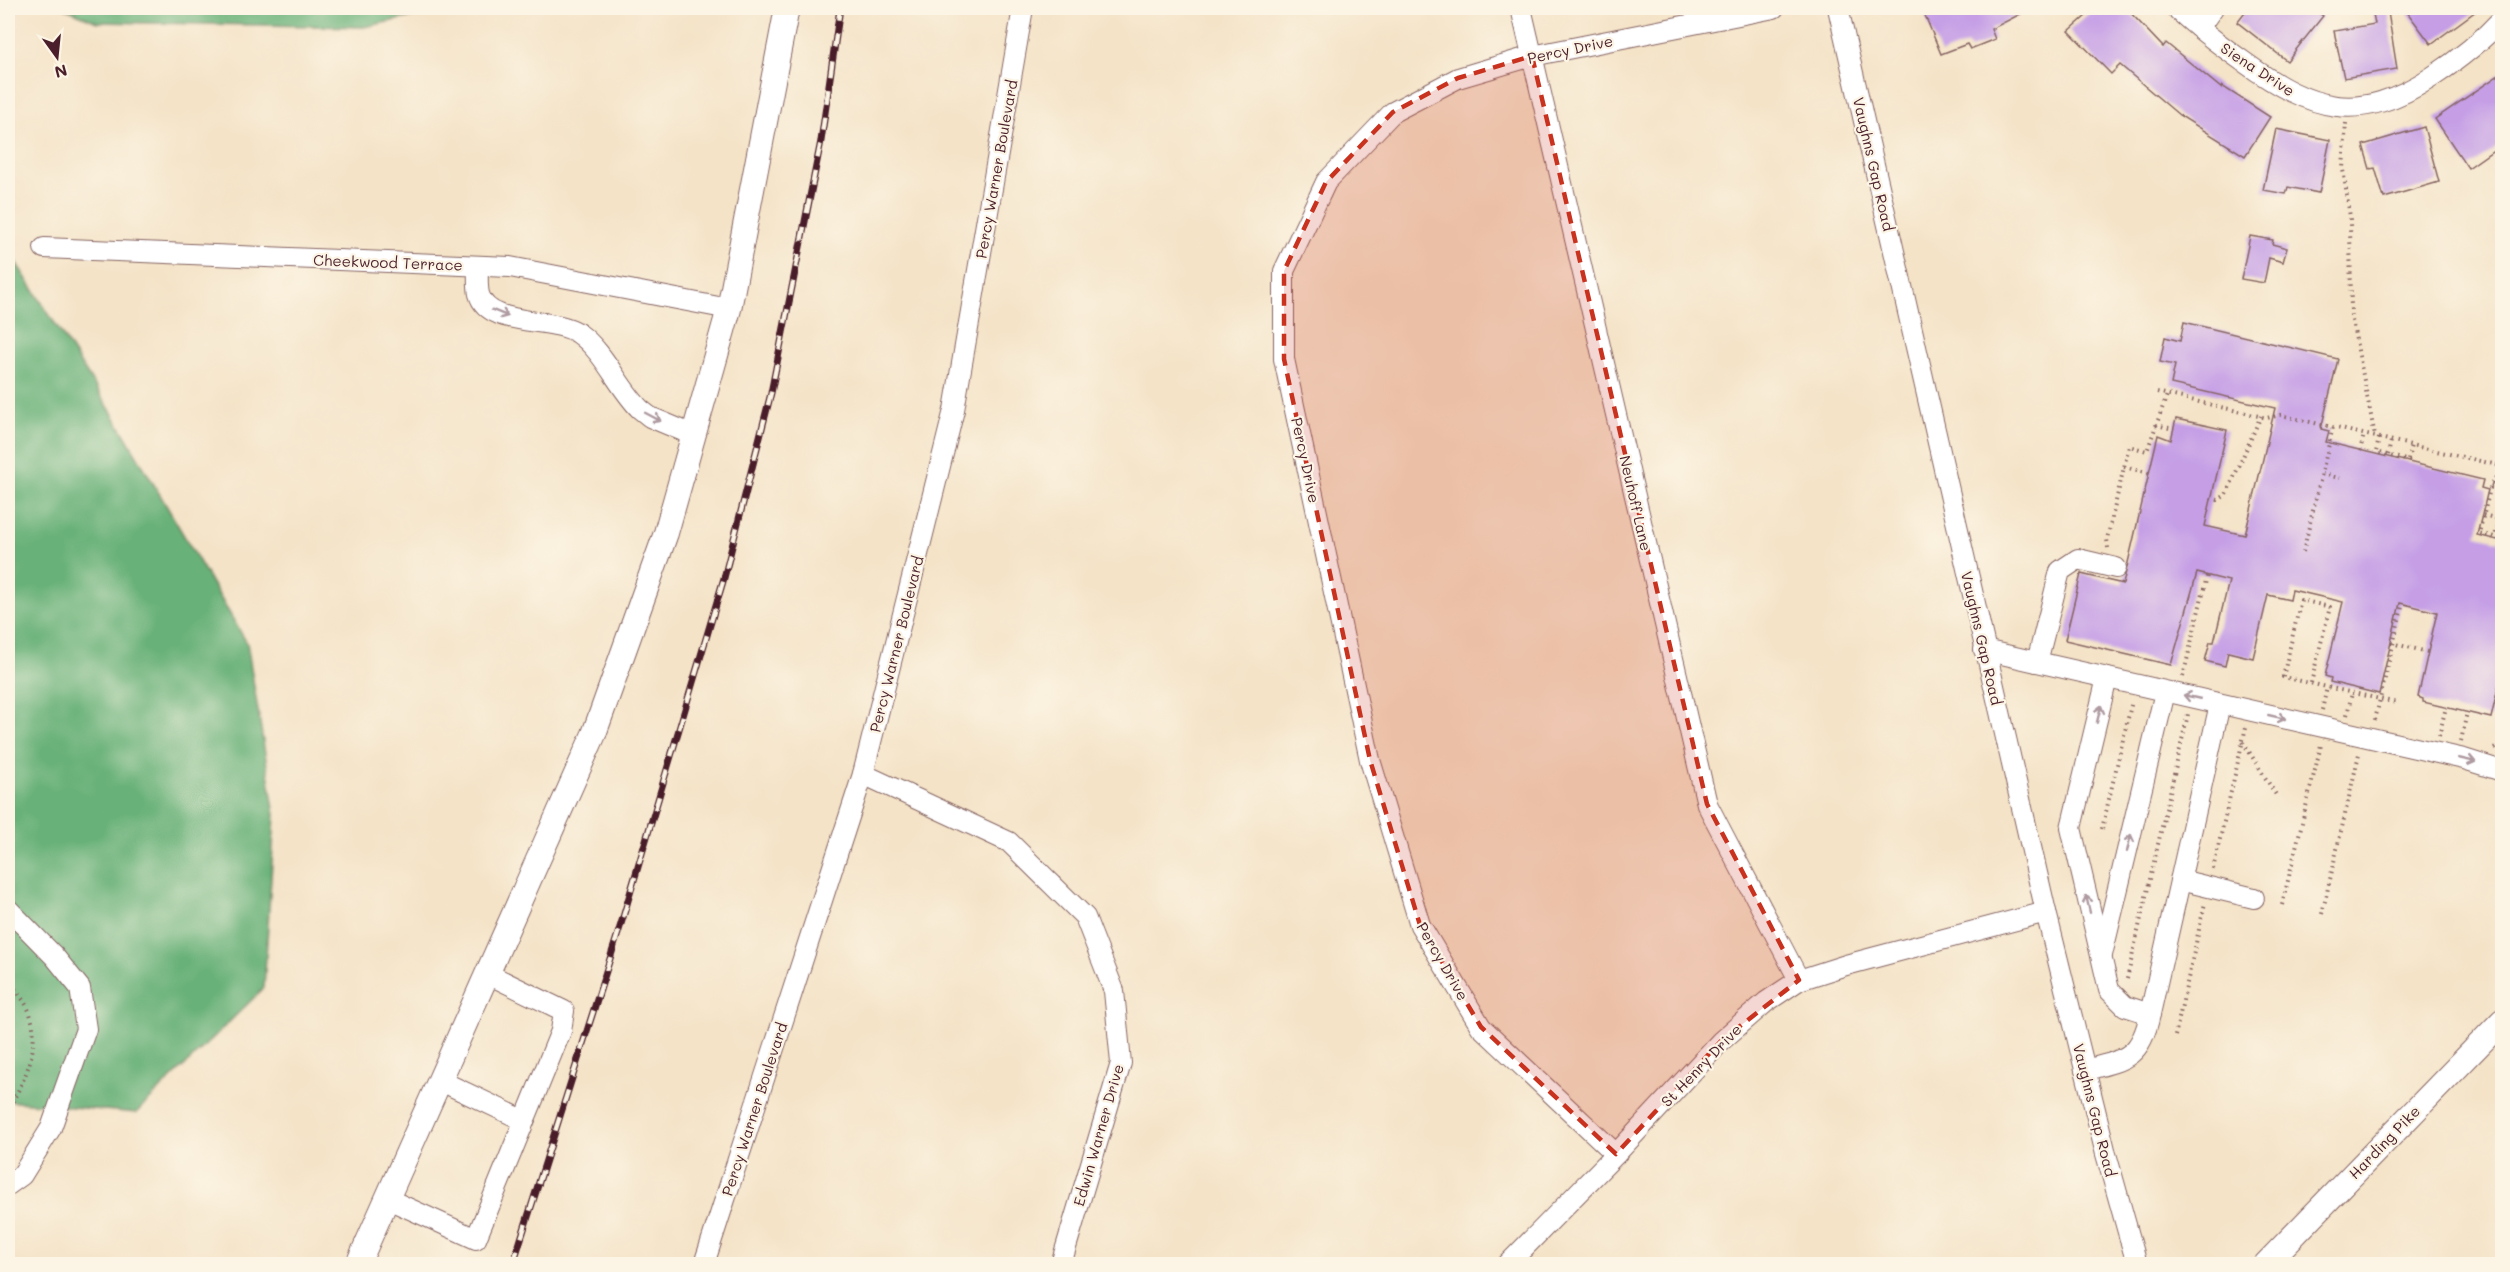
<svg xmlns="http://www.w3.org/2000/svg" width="2510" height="1272" viewBox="0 0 2510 1272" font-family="Mali,sans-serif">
  <rect width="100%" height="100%" fill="#fcf5e5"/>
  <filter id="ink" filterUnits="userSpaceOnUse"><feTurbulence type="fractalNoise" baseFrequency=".0167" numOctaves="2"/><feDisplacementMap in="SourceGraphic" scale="12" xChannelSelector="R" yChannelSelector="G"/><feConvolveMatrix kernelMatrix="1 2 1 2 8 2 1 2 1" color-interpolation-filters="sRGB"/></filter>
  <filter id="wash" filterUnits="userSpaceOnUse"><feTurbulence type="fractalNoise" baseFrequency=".008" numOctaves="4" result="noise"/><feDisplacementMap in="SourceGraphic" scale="24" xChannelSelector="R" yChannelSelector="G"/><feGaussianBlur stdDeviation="1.35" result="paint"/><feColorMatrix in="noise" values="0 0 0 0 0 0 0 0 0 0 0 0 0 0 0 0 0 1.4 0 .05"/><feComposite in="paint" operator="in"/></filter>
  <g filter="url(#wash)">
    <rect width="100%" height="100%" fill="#f4e3c7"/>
    <g fill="#68b178" stroke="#596852" stroke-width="1.5">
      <polygon points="64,8 454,8 364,27 97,22"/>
      <polygon points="8,250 112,413 247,643 275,815 264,988 136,1113 8,1101"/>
    </g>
    <g id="blocks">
      <g fill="#c59ee6">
        <polygon points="1937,8 2032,8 1991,29 1995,39 1970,49 1967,44 1941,54 1924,13"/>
        <polygon points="2095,8 2126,8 2163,47 2166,43 2221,88 2222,86 2270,117 2245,156 2179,115 2120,65 2111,74 2069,31"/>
        <polygon points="2248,8 2312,8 2323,16 2287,61 2237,22"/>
        <polygon points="2404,8 2480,8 2431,44"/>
        <polygon points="2388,12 2397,69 2344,78 2334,31 2375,24 2373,14"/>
        <polygon points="2502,73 2502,144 2468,168 2435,119"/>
        <polygon points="2424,127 2439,182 2384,198 2375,168 2370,169 2363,145"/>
        <polygon points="2276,129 2330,140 2319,193 2288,187 2286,194 2263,190"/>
        <polygon points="2250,236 2273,240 2272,244 2287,248 2283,262 2269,258 2264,283 2241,279"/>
        <polygon points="2184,322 2338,359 2321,429 2329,431 2326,442 2483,480 2481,488 2488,490 2477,535 2502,541 2502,671 2491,718 2423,702 2423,699 2418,697 2437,612 2400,603 2379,694 2330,682 2331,678 2325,676 2343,602 2292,590 2290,600 2268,595 2253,658 2228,652 2225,666 2205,661 2210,642 2214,642 2229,581 2197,573 2171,665 2065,640 2081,574 2123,584 2158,435 2171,440 2176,419 2227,430 2205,526 2245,535 2275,408 2171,384 2175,365 2160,362 2165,337 2180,341"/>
      </g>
    </g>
  </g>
  <g filter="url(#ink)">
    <use href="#blocks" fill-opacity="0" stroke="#866462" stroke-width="1.5"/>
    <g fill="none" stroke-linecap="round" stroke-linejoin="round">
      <defs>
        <g id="minor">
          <polyline points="1521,8 1707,804 1799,980"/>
          <polyline points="1838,8 2046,912 2106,1154 2137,1264"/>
          <path d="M2176,8C2197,28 2220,45 2244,62C2312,111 2358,125 2432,77C2458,60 2481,42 2502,19"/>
          <polyline points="2199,28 2213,8"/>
          <polyline points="44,248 510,267 729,309"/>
          <path d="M478,266C478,275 477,285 479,294C488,328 552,316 578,333C604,351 618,387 640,409L650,417L693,435"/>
          <polyline points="1984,650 2464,759 2502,771"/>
          <polyline points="2037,662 2060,571 2078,559 2116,568"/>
          <polyline points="2107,678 2071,828 2109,990 2125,1006 2150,1014 2220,704"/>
          <polyline points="863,774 1009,842 1085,917 1114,991 1121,1063 1061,1264"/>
          <polyline points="2180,880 2254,898"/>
          <polyline points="8,909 54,956 80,988 86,1029 51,1128 22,1175 8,1185"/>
          <polyline points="2102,955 2165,692"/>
          <path d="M2085,1070C2125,1060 2141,1058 2150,1014"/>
          <polyline points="441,1081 523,1120"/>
          <polyline points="1616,1154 1481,1027 1420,925 1370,760 1284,359 1284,271 1326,182 1393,112 1458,78 1532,56 1774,8"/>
          <polyline points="388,1199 476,1239 561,1031 564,1011 488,974"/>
          <polyline points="704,1264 863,774 954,410 1023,8"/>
          <polyline points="1508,1264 1616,1154 1721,1041 1766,1002 1799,980 1846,965 2046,912"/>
        </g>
        <g id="major">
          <polyline points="358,1264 594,734 666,533 729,309 787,8"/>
          <polyline points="2266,1264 2502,1021"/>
        </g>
      </defs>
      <use href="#minor" stroke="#866462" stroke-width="22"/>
      <use href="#major" stroke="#866462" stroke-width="26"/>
      <g stroke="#866462" stroke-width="4" stroke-dasharray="1.5 4.5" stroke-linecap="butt">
        <polyline points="2346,123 2343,169 2350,217 2351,315 2375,436"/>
        <polyline points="2157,392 2267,418 2280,415 2502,466"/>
        <polyline points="2156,425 2174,429"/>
        <polyline points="2379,438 2376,452 2413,462"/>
        <polyline points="2360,451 2364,434"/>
        <polyline points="2388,455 2391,441"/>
        <polyline points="2408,460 2411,445"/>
        <polyline points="2124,467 2149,473"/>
        <polyline points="2502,467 2491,485 2479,533 2502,539"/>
        <polyline points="2322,474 2340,478"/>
        <polyline points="2491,485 2502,489"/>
        <polyline points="2502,495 2502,510"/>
        <polyline points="2211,498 2218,500 2226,495 2261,416"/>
        <polyline points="2483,515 2499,519 2495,537"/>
        <polyline points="2108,548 2107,539 2129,446 2147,451 2167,395"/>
        <polyline points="2303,552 2333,427"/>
        <polyline points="2391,643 2428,652"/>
        <polyline points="2183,677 2207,576"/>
        <polyline points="2311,683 2330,607 2301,600 2283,677 2397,703"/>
        <polyline points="2322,710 2327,687"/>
        <polyline points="2347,715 2352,693"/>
        <polyline points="2375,720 2402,607"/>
        <polyline points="2439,736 2446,707"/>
        <polyline points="2461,741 2467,712"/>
        <polyline points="2243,742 2278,798"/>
        <polyline points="2494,749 2502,744"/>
        <polyline points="2102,829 2132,701"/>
        <polyline points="2213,869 2246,727"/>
        <polyline points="2282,905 2321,745"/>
        <polyline points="2322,914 2359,754"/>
        <path d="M8,979C14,989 25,1000 29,1011C42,1046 25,1080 8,1109"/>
        <polyline points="2127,979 2188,714"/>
        <polyline points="2175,1036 2205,903"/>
      </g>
      <use href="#minor" stroke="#fff" stroke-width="20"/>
      <use href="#major" stroke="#fff" stroke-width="24"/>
      <defs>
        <polyline id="rail" points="513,1264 621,924 724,578 771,393 821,141 840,8"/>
      </defs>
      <use href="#rail" stroke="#4a1f2b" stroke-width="7"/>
      <use href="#rail" stroke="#fcf5e5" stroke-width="4.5" stroke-dasharray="14" stroke-linecap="butt"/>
    </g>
    <defs><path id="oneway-shaft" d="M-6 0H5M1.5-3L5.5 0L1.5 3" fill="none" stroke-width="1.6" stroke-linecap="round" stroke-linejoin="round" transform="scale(1.5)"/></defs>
    <g stroke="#ae9aa0">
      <use href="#oneway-shaft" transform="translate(500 313) rotate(22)"/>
      <use href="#oneway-shaft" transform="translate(653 417) rotate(28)"/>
      <use href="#oneway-shaft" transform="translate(2192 697) rotate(-168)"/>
      <use href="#oneway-shaft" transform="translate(2099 714) rotate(-76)"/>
      <use href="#oneway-shaft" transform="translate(2277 717) rotate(13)"/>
      <use href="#oneway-shaft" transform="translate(2467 760) rotate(13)"/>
      <use href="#oneway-shaft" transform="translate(2129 843) rotate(-77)"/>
      <use href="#oneway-shaft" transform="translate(2088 904) rotate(-103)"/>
    </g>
  </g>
  <path fill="#c8321e" fill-opacity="0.2" stroke="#c8321e" stroke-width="4.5" stroke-dasharray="12 8" stroke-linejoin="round" d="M1532,56L1707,804L1799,980L1721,1041L1616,1154L1481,1027L1420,925L1370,760L1284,359V271L1326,182L1393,112L1458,78Z"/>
  <g text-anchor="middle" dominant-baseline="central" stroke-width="4.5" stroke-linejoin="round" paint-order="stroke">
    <g font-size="15" fill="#4a1f2b" stroke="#fcf5e5">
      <text transform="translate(1570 49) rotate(-12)">Percy Drive</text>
      <text transform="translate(2258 69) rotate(33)">Siena Drive</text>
      <text transform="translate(1874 164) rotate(77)">Vaughns Gap Road</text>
      <text transform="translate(996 169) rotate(-80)">Percy Warner Boulevard</text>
      <text transform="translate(388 262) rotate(2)">Cheekwood Terrace</text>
      <text transform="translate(1306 460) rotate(78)">Percy Drive</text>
      <text transform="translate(1636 503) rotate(77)">Neuhoff Lane</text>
      <text transform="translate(1982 638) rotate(77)">Vaughns Gap Road</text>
      <text transform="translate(896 644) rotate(-76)">Percy Warner Boulevard</text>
      <text transform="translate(1443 961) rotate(60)">Percy Drive</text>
      <text transform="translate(1701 1065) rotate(-46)">St Henry Drive</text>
      <text transform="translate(754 1109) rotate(-72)">Percy Warner Boulevard</text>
      <text transform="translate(2095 1110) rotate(76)">Vaughns Gap Road</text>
      <text transform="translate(1098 1135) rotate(-74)">Edwin Warner Drive</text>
      <text transform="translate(2384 1142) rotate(-46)">Harding Pike</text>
    </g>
  </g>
  <rect width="2510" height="1272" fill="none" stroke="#fcf5e5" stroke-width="30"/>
  <g transform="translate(57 57) rotate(165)" stroke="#fcf5e5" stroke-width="4.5" paint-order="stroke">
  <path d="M0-4.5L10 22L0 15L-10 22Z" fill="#4a1f2b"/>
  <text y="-9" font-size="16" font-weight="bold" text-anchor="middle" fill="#4a1f2b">N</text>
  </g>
</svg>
